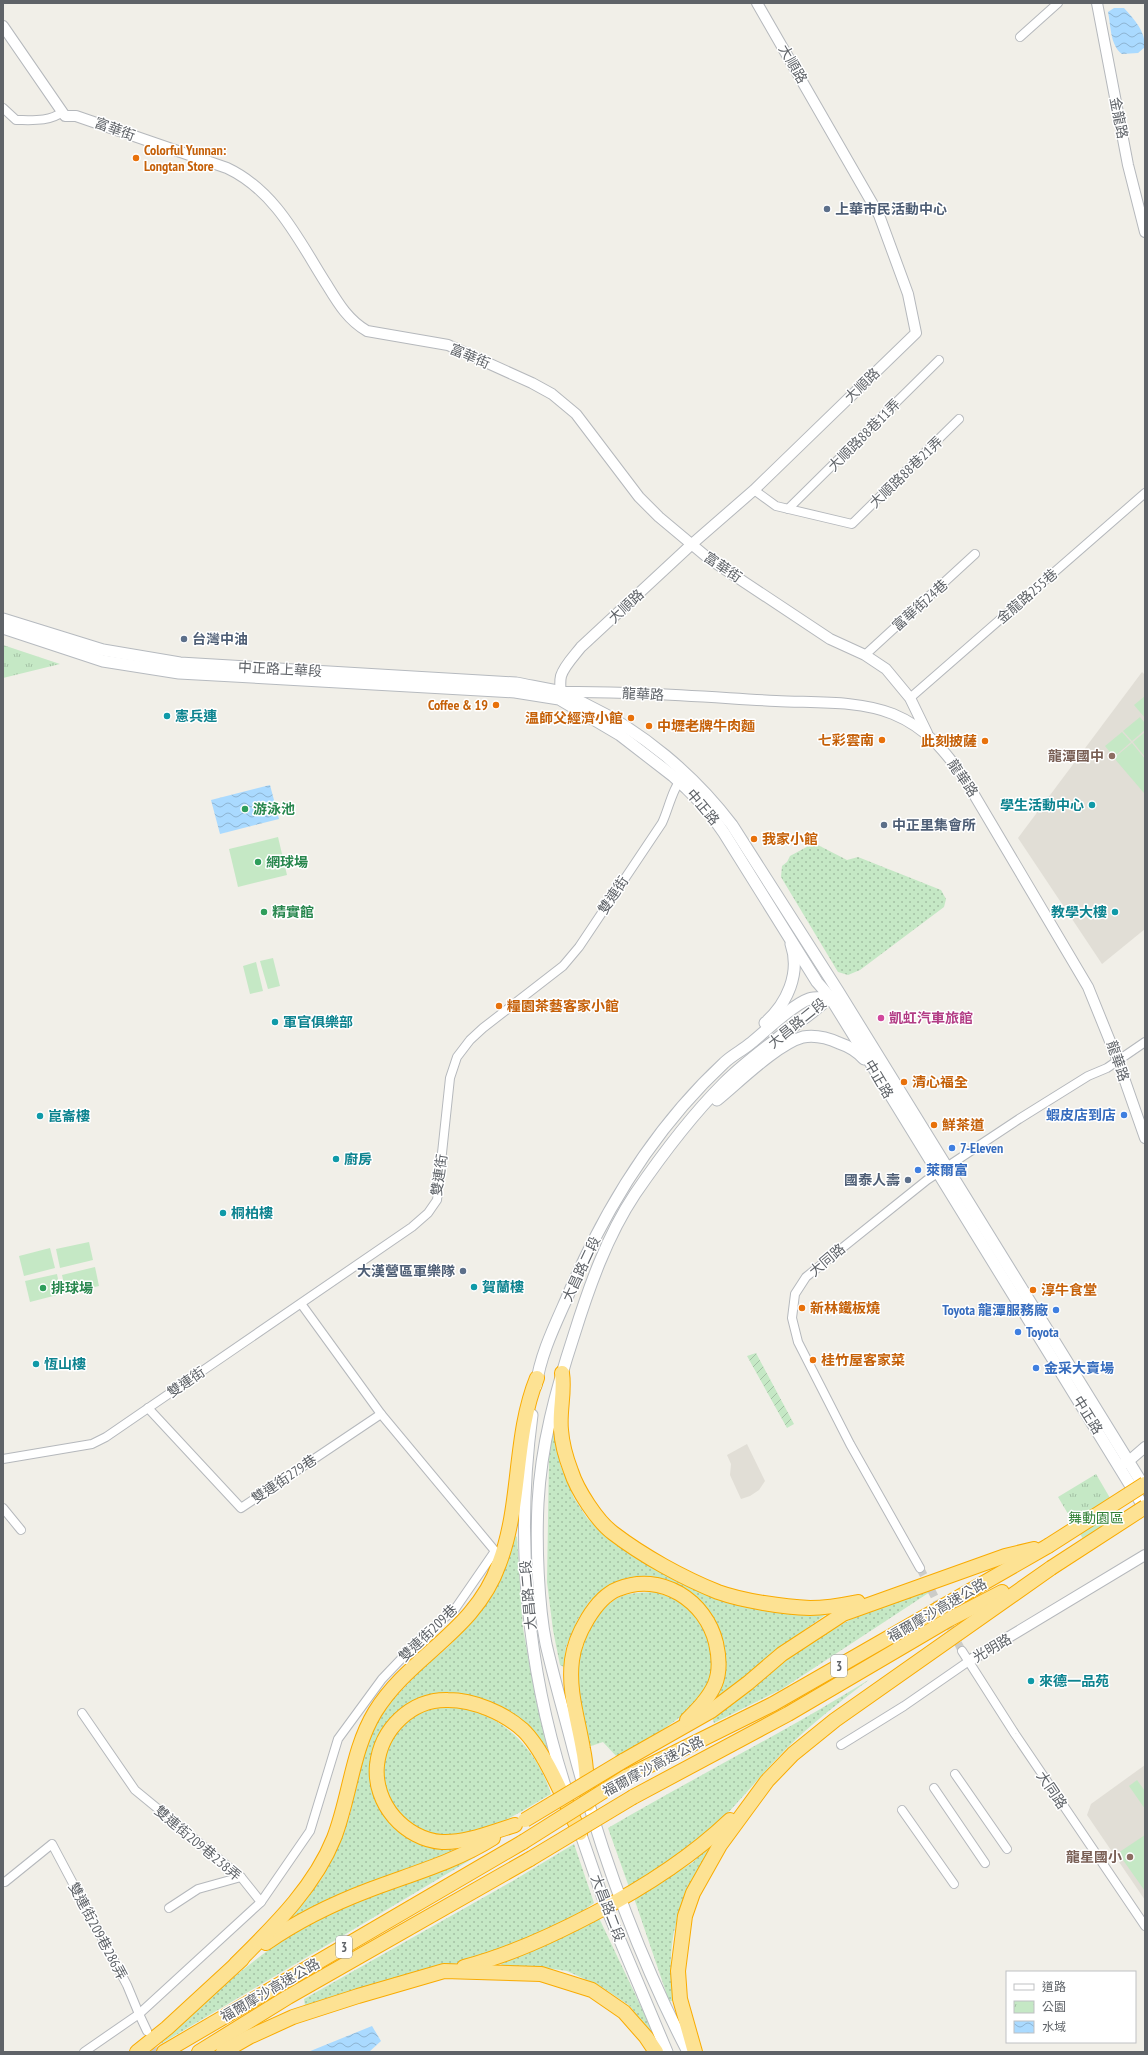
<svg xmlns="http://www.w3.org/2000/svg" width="1148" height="2055" viewBox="0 0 1148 2055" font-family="'PT Sans Narrow','Noto Sans TC',sans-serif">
  <defs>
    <pattern id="grass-dots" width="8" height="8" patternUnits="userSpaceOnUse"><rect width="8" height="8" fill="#c5e8c5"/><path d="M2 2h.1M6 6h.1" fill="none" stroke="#a3c0a4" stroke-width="1.8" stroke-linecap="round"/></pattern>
    <pattern id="park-tufts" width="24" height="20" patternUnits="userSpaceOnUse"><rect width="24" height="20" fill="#c5e8c5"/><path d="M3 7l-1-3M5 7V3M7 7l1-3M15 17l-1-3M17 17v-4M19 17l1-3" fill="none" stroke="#a3c0a4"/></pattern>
    <pattern id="garden-furrows" width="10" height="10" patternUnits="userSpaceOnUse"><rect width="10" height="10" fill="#c5e8c5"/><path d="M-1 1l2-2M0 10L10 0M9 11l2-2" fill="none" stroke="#a3c0a4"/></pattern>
    <pattern id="water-waves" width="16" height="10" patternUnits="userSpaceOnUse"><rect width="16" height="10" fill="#aadaff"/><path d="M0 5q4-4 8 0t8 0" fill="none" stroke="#8eb4d2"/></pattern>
  </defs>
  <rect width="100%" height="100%" fill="#f1efe8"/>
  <g fill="#e1ded6">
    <polygon points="1142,672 1145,675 1145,929 1102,964 1018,838"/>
    <polygon points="747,1444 765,1481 759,1490 750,1496 741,1499 730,1475 731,1464 727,1455"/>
    <polygon points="1145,1765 1145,1900 1087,1815 1091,1804"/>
  </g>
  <g fill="url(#grass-dots)">
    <polygon points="814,843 847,860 858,857 941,890 946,899 944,907 860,970 848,975 838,972 781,877 782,866 787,862 790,856"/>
    <path d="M554,1422L560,1464L574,1498L587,1518L607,1537L714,1597L831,1611L776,1650L727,1694L703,1710C708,1704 714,1697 718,1690C731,1667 725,1631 708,1611C701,1603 691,1596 683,1588L606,1589L589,1602L578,1619L566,1647L564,1667L560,1665L553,1630L547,1582L549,1458Z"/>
    <polygon points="512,1533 517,1537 523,1628 536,1701 550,1760 503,1708 486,1701 463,1694 443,1694 399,1711 385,1724 376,1742 370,1767 372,1788 433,1847 457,1849 430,1861 350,1890 282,1925 304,1902 323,1877 337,1849 350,1815 361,1756 380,1713 424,1667 447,1648 472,1622 487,1601 503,1568"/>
    <path d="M933,1590L782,1689L714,1723L712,1717C769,1673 825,1624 895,1601C907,1596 920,1591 933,1590Z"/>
    <path d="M655,1592C670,1597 687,1603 697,1615C715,1638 718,1676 699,1698C679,1724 644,1740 617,1757L603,1742L588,1747C583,1724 575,1698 577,1675C579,1646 591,1615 616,1599C627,1592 642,1593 655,1592Z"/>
    <path d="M870,1679C841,1701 812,1723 786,1749C763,1772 743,1798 720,1821C692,1846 662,1869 629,1887L608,1828C695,1777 785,1732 870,1679Z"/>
    <path d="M443,1707C496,1706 536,1746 551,1794C525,1809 496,1829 466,1834C411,1844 366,1798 389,1744C394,1734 400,1724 409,1718C420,1712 431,1709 443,1707Z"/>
    <path d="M719,1837C706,1862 691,1887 680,1913C669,1937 669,1976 674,2001H669L634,1898L692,1863Z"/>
    <polygon points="574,1844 594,1903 574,1917 493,1953 305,2006 304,1999 511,1882"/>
    <path d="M477,1856L159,2045C205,2002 253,1956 308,1924C361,1894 421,1878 477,1856Z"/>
    <polygon points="599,1918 655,2036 652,2037 630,2006 600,1986 567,1971 540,1967 502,1966 500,1961"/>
  </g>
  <g fill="url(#park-tufts)">
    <polygon points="3,645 60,664 3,678"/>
    <polygon points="1096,1474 1127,1527 1089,1549 1058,1497"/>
  </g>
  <polygon fill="url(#garden-furrows)" points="756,1353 794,1424 787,1428 747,1356"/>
  <g fill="#c5e8c5">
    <polygon points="1145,696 1145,718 1134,705"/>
    <polygon points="1140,717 1145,723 1145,730 1132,741 1123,731"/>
    <polygon points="1122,732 1131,742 1114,757 1105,746"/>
    <polygon points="1145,732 1145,757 1133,742"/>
    <polygon points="1132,743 1145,759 1144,793 1114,758"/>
    <polygon points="278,837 287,875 238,887 229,849"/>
    <polygon points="273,958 280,986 268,989 260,961"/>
    <polygon points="256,962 263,991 250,994 243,966"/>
    <polygon points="89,1242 93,1260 60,1268 56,1249"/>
    <polygon points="50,1248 55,1268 24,1276 19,1256"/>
    <polygon points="95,1267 99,1286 66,1294 62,1275"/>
    <polygon points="57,1274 61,1294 30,1302 25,1281"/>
    <polygon points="1137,1780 1145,1791 1145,1809 1129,1786"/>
    <polygon points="1145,1835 1145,1891 1118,1853"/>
  </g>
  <g fill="url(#water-waves)">
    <path d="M1114,8H1124C1135,20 1145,31 1145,47L1138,53L1122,54C1110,45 1111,26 1108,12Z"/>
    <polygon points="270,785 279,819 220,834 211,800"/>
    <polygon points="372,2026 381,2041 369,2052 308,2052"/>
  </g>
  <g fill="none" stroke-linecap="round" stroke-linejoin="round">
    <g stroke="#ccccc8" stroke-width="8" stroke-dasharray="8 4" stroke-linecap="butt">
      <polyline points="920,1568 962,1651"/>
      <polyline points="150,2037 157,2052"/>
    </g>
    <defs>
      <g id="minor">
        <polyline points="1020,37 1058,3"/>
        <path d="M3,108L16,120C31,120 50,122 62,112"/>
        <polyline points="754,490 776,506 852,524 959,419"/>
        <polyline points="788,509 939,360"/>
        <polyline points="865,655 975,554"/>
        <polyline points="910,698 1145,493"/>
        <polyline points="148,1408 241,1508 381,1414"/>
        <path d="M3,1459L92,1444L106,1437L412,1227L428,1213L437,1200L450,1078L457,1057L470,1040L483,1028L563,966L579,947L662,823C668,811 673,786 682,779"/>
        <polyline points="3,1508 21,1530"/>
        <polyline points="920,1568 850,1444 798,1342 792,1318 795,1294 806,1277 927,1180 1019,1119 1088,1076 1107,1068 1145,1042"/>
        <polyline points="962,1651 1015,1734 1145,1926"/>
        <polyline points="82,1713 135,1790 241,1877 261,1902 139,2014 147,2031"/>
        <polyline points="841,1745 904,1706 969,1661"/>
        <polyline points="955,1774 1007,1849"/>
        <polyline points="934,1788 985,1863"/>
        <polyline points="902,1810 954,1884"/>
        <polyline points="5,1882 52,1844 127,1985 139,2014 84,2052"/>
        <polyline points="261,1902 310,1831 338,1739 382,1679 424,1635 455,1609 495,1551 381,1414 302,1305"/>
        <polyline points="169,1908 198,1889 241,1877"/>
      </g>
      <g id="tertiary">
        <polyline points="1097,3 1128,165 1145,232"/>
        <path d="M3,26L65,116H76L227,168C276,191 299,241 327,285C338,303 348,320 367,331L448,345L532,383L552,394L576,414L639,497L659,517L708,558L830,639L865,655L886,669L910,698L927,733"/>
        <path d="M562,692C633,691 705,697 776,701C814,703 858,700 893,714C927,728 946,752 966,781L1088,987L1118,1061L1145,1138"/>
        <path d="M559,699C562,691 559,684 561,676C564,666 574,656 581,647L692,544L754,490L916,333L908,294L879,215L757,3"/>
        <polyline points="1121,1465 1130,1460 1145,1447"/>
        <polyline points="969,1661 1145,1555"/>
      </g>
      <g id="secondary">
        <path d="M3,619L103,650L180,663L516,683C530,686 546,688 561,692C569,695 577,700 585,704C642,731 694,775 732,825L838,991L1145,1488"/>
        <polyline points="3,628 103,661 179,673 515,692 559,699 620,735 673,776 687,789 707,809 724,833 817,982 830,997 1145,1509"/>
        <path d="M765,1023C787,1004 801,973 791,944"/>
        <path d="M717,1100C738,1083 777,1044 803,1037C815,1035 828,1038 839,1043C848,1046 858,1052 864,1059"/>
        <path d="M536,1386C540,1356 554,1327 566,1300C603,1212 654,1128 724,1063C732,1055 743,1050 751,1043C766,1031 792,1005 809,999C815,997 823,998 830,997"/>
        <path d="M532,1415C515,1541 527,1671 567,1792"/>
        <polyline points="578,1826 606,1907 667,2052"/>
        <path d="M688,2052C639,1958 600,1850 573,1748C564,1713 554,1679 546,1644C538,1604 536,1544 538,1503C541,1445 556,1390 574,1335C589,1287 607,1236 635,1194C661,1156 691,1116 724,1083C739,1068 757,1054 774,1041C792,1026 813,1014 830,997"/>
      </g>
      <g id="motorway">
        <path d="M562,1373C565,1392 559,1411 561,1430C562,1444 566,1458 571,1471C577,1490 597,1521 613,1533C643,1556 683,1578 718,1592C743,1601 784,1607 810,1608C826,1608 843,1605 858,1602"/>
        <polyline points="623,1761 711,1711 748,1683 782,1654 843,1614 1005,1556 1034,1549"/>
        <polyline points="626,1777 773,1704 1048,1546"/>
        <polyline points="633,1797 788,1714 948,1620 1002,1592"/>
        <path d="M588,1804C587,1786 587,1767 583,1749C578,1719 568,1691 572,1660C575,1636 595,1598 618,1589C661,1571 706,1601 716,1643C719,1656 720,1672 715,1684C709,1698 697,1710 687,1720"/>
        <path d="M515,1825C492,1832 466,1843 442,1842C424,1841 406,1831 394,1817C382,1803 375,1784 377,1765C381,1729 411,1699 448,1700C474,1700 504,1713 523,1730C545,1751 566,1804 580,1833"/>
        <path d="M266,1943C299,1920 332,1904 369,1890C411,1874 455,1862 493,1838"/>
        <path d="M236,1964C273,1927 314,1888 334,1838C350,1797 352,1750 375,1712C410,1655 475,1632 499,1564C522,1504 513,1437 537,1378"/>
        <path d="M464,1967C510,1955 551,1936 593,1914C643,1888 689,1859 730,1820"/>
        <polyline points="137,2052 167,2028 242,1959"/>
        <polyline points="164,2052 523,1842"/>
        <polyline points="199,2052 288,1997 530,1859"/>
        <polyline points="223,2052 249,2037 293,2017 358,1996 444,1971 541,1974 592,1990 624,2012 646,2037 656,2052"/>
        <polyline points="695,2052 680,1999 678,1971 685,1916 693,1893 720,1845 767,1781 793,1754 835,1720 1051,1568"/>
      </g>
    </defs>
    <use href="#minor" stroke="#b5b8bc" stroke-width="10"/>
    <use href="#tertiary" stroke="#b5b8bc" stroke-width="12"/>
    <use href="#secondary" stroke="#b6babf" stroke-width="13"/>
    <use href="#motorway" stroke="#f9ab00" stroke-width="16"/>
    <use href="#minor" stroke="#fff" stroke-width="8"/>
    <use href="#tertiary" stroke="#fff" stroke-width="10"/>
    <use href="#secondary" stroke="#fff" stroke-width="11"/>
    <use href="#motorway" stroke="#fde293" stroke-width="14"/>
    <defs>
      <g id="motorway-bridge">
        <polyline points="1048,1546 1145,1484"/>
        <polyline points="1051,1568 1145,1507"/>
        <polyline points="525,1820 623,1761"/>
        <polyline points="523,1842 626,1777"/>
        <polyline points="530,1859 633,1797"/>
      </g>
    </defs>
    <use href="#motorway-bridge" stroke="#f9ab00" stroke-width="16" stroke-linecap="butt"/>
    <use href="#motorway-bridge" stroke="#fde293" stroke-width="14"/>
  </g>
  <g fill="#e8710a" stroke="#fff" stroke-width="1.5">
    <circle cx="136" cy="158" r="4"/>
    <circle cx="496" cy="705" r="4"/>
    <circle cx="631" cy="718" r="4"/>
    <circle cx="649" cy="726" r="4"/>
    <circle cx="882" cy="740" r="4"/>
    <circle cx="985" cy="741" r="4"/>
    <circle cx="754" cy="839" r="4"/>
    <circle cx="499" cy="1006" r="4"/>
    <circle cx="904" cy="1082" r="4"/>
    <circle cx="934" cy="1125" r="4"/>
    <circle cx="1033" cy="1290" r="4"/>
    <circle cx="802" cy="1308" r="4"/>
    <circle cx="813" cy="1360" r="4"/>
  </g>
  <g fill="#5c6f8a" stroke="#fff" stroke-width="1.5">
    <circle cx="827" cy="209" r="4"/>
    <circle cx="184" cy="639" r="4"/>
    <circle cx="884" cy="825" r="4"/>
    <circle cx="908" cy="1180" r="4"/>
    <circle cx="463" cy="1271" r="4"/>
  </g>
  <g fill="#0f9aa8" stroke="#fff" stroke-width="1.5">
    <circle cx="167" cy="716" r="4"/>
    <circle cx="1092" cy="805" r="4"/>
    <circle cx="1115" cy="912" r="4"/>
    <circle cx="275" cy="1022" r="4"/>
    <circle cx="40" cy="1116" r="4"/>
    <circle cx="336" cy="1159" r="4"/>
    <circle cx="223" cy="1213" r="4"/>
    <circle cx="474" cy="1287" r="4"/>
    <circle cx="36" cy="1364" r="4"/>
    <circle cx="1031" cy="1681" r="4"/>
  </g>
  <g fill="#8d6e63" stroke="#fff" stroke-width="1.5">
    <circle cx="1112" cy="756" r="4"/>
    <circle cx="1130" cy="1857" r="4"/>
  </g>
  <g fill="#2e9e5b" stroke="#fff" stroke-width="1.5">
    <circle cx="245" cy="809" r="4"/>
    <circle cx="258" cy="862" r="4"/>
    <circle cx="264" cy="912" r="4"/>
    <circle cx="43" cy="1288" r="4"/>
  </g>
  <circle fill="#d1479c" stroke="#fff" stroke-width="1.5" cx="881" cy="1018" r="4"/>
  <g fill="#3f7fe0" stroke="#fff" stroke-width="1.5">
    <circle cx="1124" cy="1115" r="4"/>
    <circle cx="952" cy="1148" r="4"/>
    <circle cx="918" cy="1170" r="4"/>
    <circle cx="1056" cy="1310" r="4"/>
    <circle cx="1018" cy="1332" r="4"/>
    <circle cx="1036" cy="1368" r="4"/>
  </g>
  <g text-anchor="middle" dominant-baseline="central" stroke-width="3" stroke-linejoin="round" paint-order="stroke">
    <g fill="#fff" stroke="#8f9295" stroke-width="1">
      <rect x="831" y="1655" width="16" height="22" rx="3"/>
      <rect x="336" y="1936" width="16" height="22" rx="3"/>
    </g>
    <g font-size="13" font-weight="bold" fill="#5f6368">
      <text x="839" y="1666">3</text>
      <text x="344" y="1947">3</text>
    </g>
    <g font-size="14" fill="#5f6368" stroke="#fff">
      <text transform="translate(793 64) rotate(60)">大順路</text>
      <text transform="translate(1119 118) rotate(79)">金龍路</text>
      <text transform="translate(115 129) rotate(20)">富華街</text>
      <text transform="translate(470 356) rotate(23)">富華街</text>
      <text transform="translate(862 385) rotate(-44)">大順路</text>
      <text transform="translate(864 435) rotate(-45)">大順路88巷11弄</text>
      <text transform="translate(906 472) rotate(-44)">大順路88巷21弄</text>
      <text transform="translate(723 567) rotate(34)">富華街</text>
      <text transform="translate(1027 596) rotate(-41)">金龍路255巷</text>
      <text transform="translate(920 605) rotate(-42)">富華街24巷</text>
      <text transform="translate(626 606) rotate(-43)">大順路</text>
      <text transform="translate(280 669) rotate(3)">中正路上華段</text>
      <text transform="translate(643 694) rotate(3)">龍華路</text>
      <text transform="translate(963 778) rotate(56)">龍華路</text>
      <text transform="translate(703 807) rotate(50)">中正路</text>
      <text transform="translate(613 895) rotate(-56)">雙連街</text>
      <text transform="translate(797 1023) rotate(-39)">大昌路二段</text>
      <text transform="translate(1118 1061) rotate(71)">龍華路</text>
      <text transform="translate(879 1079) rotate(59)">中正路</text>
      <text transform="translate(439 1175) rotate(-82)">雙連街</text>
      <text transform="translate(827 1260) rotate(-40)">大同路</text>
      <text transform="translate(581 1269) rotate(-65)">大昌路二段</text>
      <text transform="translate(186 1382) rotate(-34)">雙連街</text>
      <text transform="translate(1088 1415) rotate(58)">中正路</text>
      <text transform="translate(284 1479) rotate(-34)">雙連街279巷</text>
      <text transform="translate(528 1595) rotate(-95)">大昌路二段</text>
      <text transform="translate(937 1610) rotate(-30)">福爾摩沙高速公路</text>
      <text transform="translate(428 1633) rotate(-44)">雙連街209巷</text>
      <text transform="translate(992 1648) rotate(-30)">光明路</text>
      <text transform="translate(653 1766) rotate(-28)">福爾摩沙高速公路</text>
      <text transform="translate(1052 1790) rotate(56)">大同路</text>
      <text transform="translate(198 1843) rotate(40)">雙連街209巷238弄</text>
      <text transform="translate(608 1908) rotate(69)">大昌路二段</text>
      <text transform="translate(98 1931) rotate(62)">雙連街209巷286弄</text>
      <text transform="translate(270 1990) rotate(-30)">福爾摩沙高速公路</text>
    </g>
    <g font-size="14" font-weight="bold" fill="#c56008" stroke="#fff" text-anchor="start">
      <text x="144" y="150">Colorful Yunnan:<tspan x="144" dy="16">Longtan Store</tspan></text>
      <text x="488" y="705" text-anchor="end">Coffee &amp; 19</text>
      <text x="623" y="718" text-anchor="end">温師父經濟小館</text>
      <text x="657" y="726">中壢老牌牛肉麵</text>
      <text x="874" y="740" text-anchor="end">七彩雲南</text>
      <text x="977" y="741" text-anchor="end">此刻披薩</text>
      <text x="762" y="839">我家小館</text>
      <text x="507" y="1006">糧園茶藝客家小館</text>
      <text x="912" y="1082">清心福全</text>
      <text x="942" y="1125">鮮茶道</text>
      <text x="1041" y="1290">淳牛食堂</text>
      <text x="810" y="1308">新林鐵板燒</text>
      <text x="821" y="1360">桂竹屋客家菜</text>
    </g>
    <g font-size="14" font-weight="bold" fill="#4e5e75" stroke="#fff" text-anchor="start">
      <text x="835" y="209">上華市民活動中心</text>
      <text x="192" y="639">台灣中油</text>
      <text x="892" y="825">中正里集會所</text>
      <text x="900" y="1180" text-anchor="end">國泰人壽</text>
      <text x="455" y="1271" text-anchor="end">大漢營區軍樂隊</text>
    </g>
    <g font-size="14" font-weight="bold" fill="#0d838f" stroke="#fff" text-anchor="start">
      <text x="175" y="716">憲兵連</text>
      <text x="1084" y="805" text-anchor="end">學生活動中心</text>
      <text x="1107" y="912" text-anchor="end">教學大樓</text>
      <text x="283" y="1022">軍官俱樂部</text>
      <text x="48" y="1116">崑崙樓</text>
      <text x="344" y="1159">廚房</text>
      <text x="231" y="1213">桐柏樓</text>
      <text x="482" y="1287">賀蘭樓</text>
      <text x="44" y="1364">恆山樓</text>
      <text x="1039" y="1681">來德一品苑</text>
    </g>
    <g font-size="14" font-weight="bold" fill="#785e54" stroke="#fff" text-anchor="end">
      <text x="1104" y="756">龍潭國中</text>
      <text x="1122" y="1857">龍星國小</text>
    </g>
    <g font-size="14" font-weight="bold" fill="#27864d" stroke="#fff" text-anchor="start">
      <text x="253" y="809">游泳池</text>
      <text x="266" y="862">網球場</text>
      <text x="272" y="912">精實館</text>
      <text x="51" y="1288">排球場</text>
    </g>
    <g font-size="14" font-weight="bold" fill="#b23c85" stroke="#fff" text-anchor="start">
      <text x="889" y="1018">凱虹汽車旅館</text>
    </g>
    <g font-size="14" font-weight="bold" fill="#366cbe" stroke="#fff" text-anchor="start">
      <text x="1116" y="1115" text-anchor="end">蝦皮店到店</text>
      <text x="960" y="1148">7-Eleven</text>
      <text x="926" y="1170">萊爾富</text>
      <text x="1048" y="1310" text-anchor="end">Toyota 龍潭服務廠</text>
      <text x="1026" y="1332">Toyota</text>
      <text x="1044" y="1368">金采大賣場</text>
    </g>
    <g font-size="14" fill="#348238" stroke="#fff">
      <text x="1096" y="1518">舞動園區</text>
    </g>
  </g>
  <rect width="1148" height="2055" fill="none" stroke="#5f6368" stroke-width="8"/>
  <rect x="1006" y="1971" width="130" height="72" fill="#ffffff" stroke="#bfc1c3"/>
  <rect x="1014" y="1984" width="20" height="6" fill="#ffffff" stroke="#bfc1c3"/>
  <text x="1042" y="1991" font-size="12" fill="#5f6368">道路</text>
  <rect x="1014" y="2001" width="20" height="12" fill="url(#park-tufts)" stroke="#bfc1c3"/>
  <text x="1042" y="2011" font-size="12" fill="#5f6368">公園</text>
  <rect x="1014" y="2021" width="20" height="12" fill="url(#water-waves)" stroke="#bfc1c3"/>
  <text x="1042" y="2031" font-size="12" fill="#5f6368">水域</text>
</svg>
